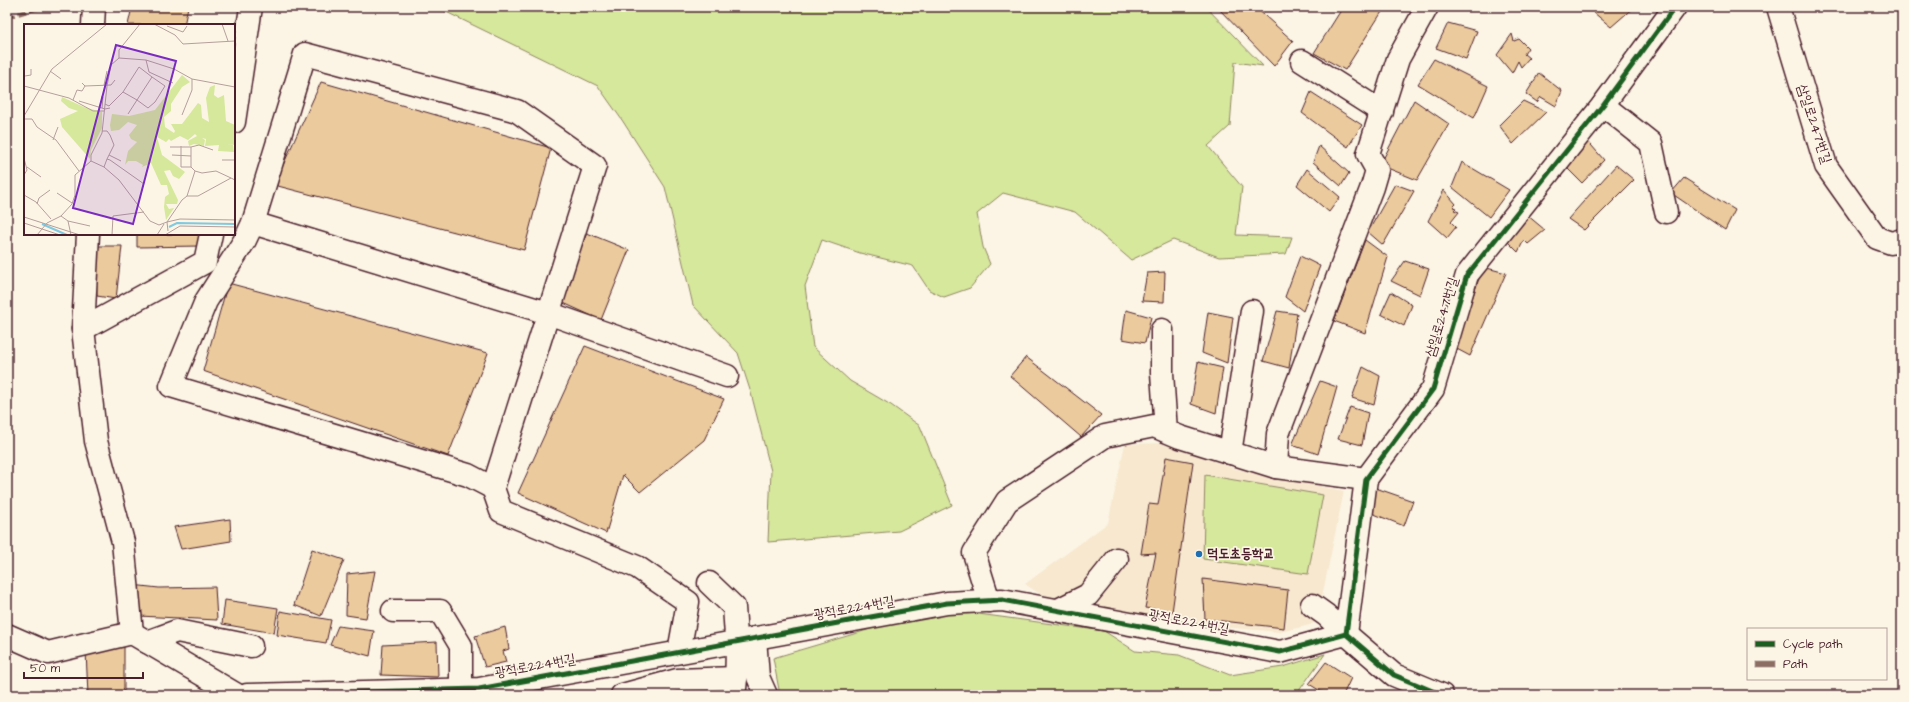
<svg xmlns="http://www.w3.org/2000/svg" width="1909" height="702" viewBox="0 0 1909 702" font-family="'Architects Daughter','Poor Story',sans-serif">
  <rect width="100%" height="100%" fill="#fcf5e5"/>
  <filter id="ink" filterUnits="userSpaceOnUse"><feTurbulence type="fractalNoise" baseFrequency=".025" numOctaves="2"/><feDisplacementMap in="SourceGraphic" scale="8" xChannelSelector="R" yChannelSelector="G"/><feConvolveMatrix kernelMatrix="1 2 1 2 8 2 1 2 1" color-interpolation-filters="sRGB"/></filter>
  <g filter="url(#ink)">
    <polygon fill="#f7e8cf" points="1166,443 1236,469 1344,491 1317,621 1310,625 1280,632 1164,622 1040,594 1025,584 1108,523 1125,444"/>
    <g fill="#d6e89c" stroke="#908464">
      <polygon points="436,7 1206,7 1263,66 1235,62 1230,126 1208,146 1242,187 1236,235 1292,237 1286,254 1219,257 1173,240 1131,260 1075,212 1003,193 977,214 983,247 990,264 970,288 944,297 929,290 913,266 860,253 822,240 805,286 813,347 850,381 891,405 920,426 952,505 899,531 768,542 771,471 751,393 738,353 693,305 665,187 622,120 598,86"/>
      <polygon points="1205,475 1323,495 1308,574 1203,559"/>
      <polygon points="949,610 1104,631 1135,651 1179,655 1230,675 1283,667 1325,654 1296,695 780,695 773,658 911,617"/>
    </g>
    <g fill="#ebca9d" stroke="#4a1f2b">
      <polygon points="132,7 188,7 184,25 128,25"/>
      <polygon points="1217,7 1255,7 1293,41 1274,66"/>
      <polygon points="1343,7 1385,7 1345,70 1314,53"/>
      <polygon points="1587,7 1634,7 1611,27"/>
      <polygon points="1448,23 1477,31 1466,59 1436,48"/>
      <polygon points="1512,34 1514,41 1519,39 1528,48 1524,54 1529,58 1521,67 1518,61 1512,73 1497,55"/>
      <polygon points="1434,59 1488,86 1474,118 1418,84"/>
      <polygon points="1539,73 1562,91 1556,106 1541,97 1537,102 1526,94"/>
      <polygon points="321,82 551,148 524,250 274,185"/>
      <polygon points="1311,92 1362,125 1348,147 1302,113"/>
      <polygon points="1414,100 1449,124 1417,180 1380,165"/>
      <polygon points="1523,101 1546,112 1513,144 1499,125"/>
      <polygon points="1585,138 1604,160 1582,183 1564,165"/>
      <polygon points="1319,146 1349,173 1341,186 1313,162"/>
      <polygon points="1462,162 1509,190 1489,217 1452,187"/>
      <polygon points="1616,165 1634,180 1584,230 1568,219"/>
      <polygon points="1307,169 1340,197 1329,212 1297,185"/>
      <polygon points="1684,178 1735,210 1725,230 1671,193"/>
      <polygon points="1395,184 1414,191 1383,245 1368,232"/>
      <polygon points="1444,190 1456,204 1453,207 1456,208 1454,210 1459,212 1451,222 1456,227 1447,238 1428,221"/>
      <polygon points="1527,215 1545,230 1528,244 1524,240 1518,252 1503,237"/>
      <polygon points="587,233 629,250 601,320 559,301"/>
      <polygon points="137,234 200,234 200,246 137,247"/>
      <polygon points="1365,240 1388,257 1365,333 1334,321"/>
      <polygon points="95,246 122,246 116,299 97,296"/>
      <polygon points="1300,256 1320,266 1303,311 1285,297"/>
      <polygon points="1405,261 1429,269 1420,295 1391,281"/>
      <polygon points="1483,267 1506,273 1470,356 1455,348"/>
      <polygon points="1165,272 1164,302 1142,301 1147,273"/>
      <polygon points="228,283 488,353 448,456 203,371"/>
      <polygon points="1391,292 1412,305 1404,326 1381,314"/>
      <polygon points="1126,310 1151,317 1145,343 1122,339"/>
      <polygon points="1277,311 1297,314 1289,368 1263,361"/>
      <polygon points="1208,312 1233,317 1227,363 1202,353"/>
      <polygon points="585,346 724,399 704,440 640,492 623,475 606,533 518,493"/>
      <polygon points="1026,357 1101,415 1081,437 1010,376"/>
      <polygon points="1198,362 1223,368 1216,413 1191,404"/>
      <polygon points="1363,367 1380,376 1374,405 1352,398"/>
      <polygon points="1320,381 1337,387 1318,454 1292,445"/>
      <polygon points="1350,407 1368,413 1362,445 1338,439"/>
      <polygon points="1166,457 1193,462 1172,612 1145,608 1156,553 1141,554 1149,504 1158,505"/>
      <polygon points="1370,486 1413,501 1404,526 1369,512"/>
      <polygon points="230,519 231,541 181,549 174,527"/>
      <polygon points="312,549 344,560 321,616 294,605"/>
      <polygon points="375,571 366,618 346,615 347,574"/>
      <polygon points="1203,579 1288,590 1284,628 1205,619"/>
      <polygon points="132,585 159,588 215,587 217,620 139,616"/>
      <polygon points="225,600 278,608 274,633 222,624"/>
      <polygon points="280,611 331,620 326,643 277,635"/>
      <polygon points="338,626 374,631 370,656 330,645"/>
      <polygon points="505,627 509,649 503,651 506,662 485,667 475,636"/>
      <polygon points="437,642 438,677 381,675 383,645"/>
      <polygon points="124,647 124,695 88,695 86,651"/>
      <polygon points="1326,662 1351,678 1343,695 1327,695 1309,684"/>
    </g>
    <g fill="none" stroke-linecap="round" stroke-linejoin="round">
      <defs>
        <g id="minor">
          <polyline points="1778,7 1826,166 1877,238 1891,243 1902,240"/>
          <polyline points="93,25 94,7"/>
          <polyline points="1302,61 1382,112"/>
          <polyline points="1603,105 1651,143 1666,212"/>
          <polyline points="234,122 251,7"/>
          <polyline points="253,223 245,240 206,301 171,386 468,475 493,488"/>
          <polyline points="88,234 83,329 96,441 123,542 132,633"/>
          <polyline points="83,329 205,262 211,234"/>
          <polyline points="1162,330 1162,373 1166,431"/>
          <polyline points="1230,453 1252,311"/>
          <polyline points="1366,479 1276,467 1278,434 1372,187 1377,170 1368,154 1398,59 1427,7"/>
          <path d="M709,583L734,607C736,636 739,666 734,695"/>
          <polyline points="989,601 974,553 1007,501 1105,436 1154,426 1180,437 1276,467"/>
          <polyline points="1312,605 1326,615 1346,634"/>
          <polyline points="1058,610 1088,595 1117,559"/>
          <polyline points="393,611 440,611 461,646 461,689 463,695"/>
          <polyline points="1346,634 1366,479 1433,389 1467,275 1603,105 1675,7"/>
          <polyline points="7,635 48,653 132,633 237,695"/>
          <polyline points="755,638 758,677 766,695"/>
          <polyline points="147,642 177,631 251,646"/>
          <polyline points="679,652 688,602 637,567 501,511 493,488 595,166 517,111 305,54 253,223 548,313 727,376"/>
          <polyline points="247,695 479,689 947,603 1002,600 1280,652 1346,634 1394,675 1442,695"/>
          <polyline points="622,695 677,680 736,678"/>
        </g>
      </defs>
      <use href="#minor" stroke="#4a1f2b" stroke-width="25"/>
      <use href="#minor" stroke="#fcf5e5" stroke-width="22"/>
      <polyline stroke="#8d6e63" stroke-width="4" stroke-dasharray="8 4" stroke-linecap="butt" points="7,17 43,7"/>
      <defs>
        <g id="cycleway">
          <polyline points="1346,634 1366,479 1433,389 1467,275 1603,105 1675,7"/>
          <polyline points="247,695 479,689 947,603 1002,600 1280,652 1346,634 1394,675 1442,695"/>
        </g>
      </defs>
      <use href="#cycleway" stroke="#fcf5e5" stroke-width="8"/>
      <use href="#cycleway" stroke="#1b5e20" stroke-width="5"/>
    </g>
  </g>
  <circle fill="#1f6fb2" stroke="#fcf5e5" stroke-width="1.5" cx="1199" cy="554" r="4"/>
  <g text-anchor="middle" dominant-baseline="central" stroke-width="3.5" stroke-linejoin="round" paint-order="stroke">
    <g font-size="14" fill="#4a1f2b" stroke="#fcf5e5">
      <text transform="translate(1814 124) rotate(72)">삼일로247번길</text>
      <text transform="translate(1442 317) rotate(-73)">삼일로247번길</text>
      <text transform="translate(854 608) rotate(-10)">광적로224번길</text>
      <text transform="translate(1189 622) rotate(11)">광적로224번길</text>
      <text transform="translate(535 666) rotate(-10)">광적로224번길</text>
    </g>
    <g font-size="14" font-weight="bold" fill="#4a1f2b" stroke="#fcf5e5" text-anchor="start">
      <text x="1207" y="554">덕도초등학교</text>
    </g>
  </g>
  <g transform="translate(24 24)">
    <rect width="211" height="211" fill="#fcf5e5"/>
    <path d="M158,51L166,58L158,63L147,80V87L140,93L141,103L150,109L151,107L147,100H158L174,79L177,81L178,94L185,98L182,74L186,63L191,61L190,71L194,74L200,71L202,97L211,101V121L203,120L209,121L210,128L194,127L195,121L181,122L182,115L178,114L181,116L180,122L170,120L165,122L164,117L173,112L171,110L164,116L156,112L147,117L145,115L142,118L133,113L138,131L161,148L155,155L149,152L146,146L140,147L154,176L153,180H142L145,185L150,184L142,196L140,183L141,173L145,170L143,161H137L127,139L118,143L119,141L112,137H104L101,141L104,127L113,118L107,115L105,111L113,101L104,98L95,106L87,107L86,101L88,90L105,92L131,86ZM38,73L60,83L78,88V104L67,126L66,135L38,103L36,95L54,87L45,84L37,77Z" fill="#d6e89c"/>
    <path fill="none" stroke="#80c9e0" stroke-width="2" d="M18,200L43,211M145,203L153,199L211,200"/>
    <path fill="none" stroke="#b59f9b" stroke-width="1" d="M130,0L151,11L159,20L211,17M198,0L204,17M143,2L159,8L163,2M95,34L122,36L150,45L168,55L211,63M122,36L125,48L149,59M26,47L37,55M1,52L7,51V45M80,61L83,47M0,62L45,74L69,87H80M61,62L87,61L91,56M99,68L115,43L128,53M77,73H79L78,84M49,76L53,66L58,67L61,62L58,59M55,77L81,85L86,84M81,80L85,82L99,68L113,76L124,84L131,78L141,62L128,53L113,76L104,90M158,91L168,66V55M0,92L28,45L83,0M0,95H8L13,103L32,116L55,147M78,107H83L86,111L90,121L83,135M29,116L34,103M157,122V143H167M146,123H167V143L171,147L163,172M167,123L175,121L189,126M85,131L97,137M148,131L167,132M0,134L3,146L0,151M198,136H211M67,137L80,143L95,156L126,197L135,201L143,198L158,176L163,172H174L207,154L211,156M3,143L17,153M80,143L83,135L86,136L120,160M171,147L178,149L192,147L207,154M33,169L48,179M0,171L12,178L27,195M13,180L15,174L26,166M37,192L44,197L47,211M0,193L56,211M44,197L66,202M0,199L36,211M144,207L143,198L156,195L211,196M13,211L23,199L37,192L48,180L51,171V151L67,137V131L78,109L83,62L87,41L95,34V26L116,0M88,211L89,192L120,188M133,211L140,200M141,211L156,202L211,203"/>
    <path fill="#7b2cbf" fill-opacity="0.15" stroke="#7b2cbf" stroke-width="2" d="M92,21L152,37L109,200L49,184Z"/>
    <rect width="211" height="211" fill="none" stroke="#4a1f2b" stroke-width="2"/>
  </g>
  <rect width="1909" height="702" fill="none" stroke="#fcf5e5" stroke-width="24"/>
  <rect x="12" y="12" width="1885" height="678" fill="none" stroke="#4a1f2b" stroke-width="1.5" filter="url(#ink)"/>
  <rect x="1747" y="628" width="140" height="52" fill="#fcf5e5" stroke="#b59f9b"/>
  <rect x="1755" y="641" width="20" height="6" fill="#1b5e20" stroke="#b59f9b"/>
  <text x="1783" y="648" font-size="12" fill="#4a1f2b">Cycle path</text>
  <rect x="1755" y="661" width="20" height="6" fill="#8d6e63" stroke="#b59f9b"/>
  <text x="1783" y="668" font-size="12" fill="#4a1f2b">Path</text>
  <path d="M24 672v6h119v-6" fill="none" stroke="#4a1f2b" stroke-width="2"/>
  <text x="30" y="672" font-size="12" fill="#4a1f2b" stroke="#fcf5e5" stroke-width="3" paint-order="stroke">50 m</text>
</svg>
